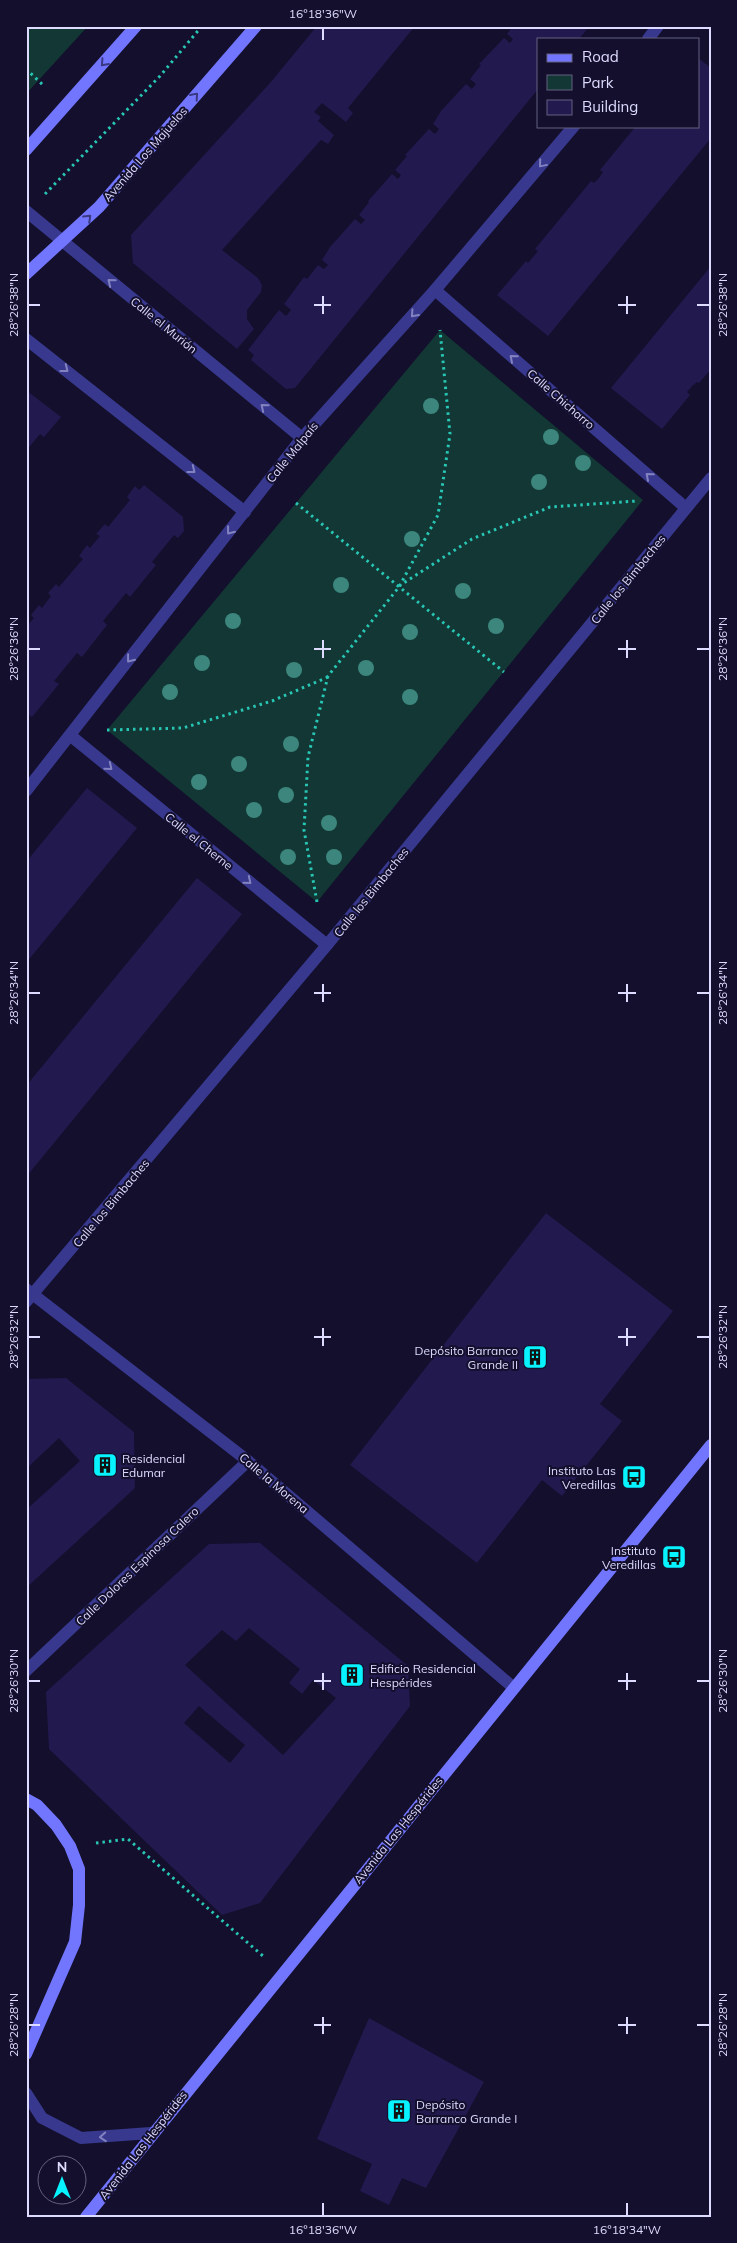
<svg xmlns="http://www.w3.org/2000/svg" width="737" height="2243" viewBox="0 0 737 2243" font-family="Mulish,sans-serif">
  <rect width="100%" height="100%" fill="#130f2c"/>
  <g fill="#123734">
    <polygon points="26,26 88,26 26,94"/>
    <polygon points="440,330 643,500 317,902 107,730"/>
  </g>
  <g fill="#221a4f" fill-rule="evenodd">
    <polygon points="317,26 415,26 348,108 353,113 346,122 322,103 314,112 321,117 318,121 334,135 328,144 321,140 222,250 258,278 262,285 261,292 247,310 247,319 254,329 237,349 133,263 131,235 270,83"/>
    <polygon points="513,26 588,28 579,39 538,39 538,89 295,388 286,389 251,360 254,355 248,350 279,310 286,316 291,310 284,304 304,277 307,279 318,265 324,269 328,265 322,260 330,247 355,219 361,224 365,220 359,215 369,202 368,201 392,174 398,179 401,175 395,170 407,156 405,155 429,129 435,134 439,129 433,124 441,111 466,84 472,89 476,84 470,79 481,65 479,64 504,38 510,43 513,39 507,34"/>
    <polygon points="698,58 711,68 711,138 548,336 497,295 526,261 528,263 538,251 535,249 591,181 594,183 599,178 603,172 600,170 636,126 698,126"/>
    <polygon points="711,266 711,369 699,383 697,382 692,386 687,392 690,395 662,429 611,388"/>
    <polygon points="26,390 61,417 44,437 40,434 26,451"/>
    <polygon points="144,485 183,517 184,531 178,538 174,535 152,562 156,565 130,597 126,593 103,621 107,625 82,657 77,653 54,681 59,684 32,717 28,714 26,716 26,627 34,618 31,615 39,605 42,608 51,596 48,593 56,584 59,587 83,559 79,556 87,545 90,548 100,536 96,534 105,524 108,527 130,500 127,497 135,486 139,490"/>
    <polygon points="87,788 137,828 26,963 26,862"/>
    <polygon points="197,878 242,914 26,1177 26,1086"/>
    <polygon points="546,1213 673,1311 600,1404 622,1421 562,1496 542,1480 477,1563 350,1465"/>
    <polygon points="66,1378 134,1432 135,1488 26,1588 26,1510 80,1461 59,1438 26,1469 26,1379"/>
    <path d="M260,1543L408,1666L410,1706L260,1903L222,1915L49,1749L46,1692L209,1544ZM249,1628L300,1669L289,1683L302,1694L313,1680L336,1698L283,1755L185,1665L222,1630L236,1641ZM199,1706L245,1745L230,1763L184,1723Z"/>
    <polygon points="369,2018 484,2082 426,2188 402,2178 389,2205 360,2191 372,2164 317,2139"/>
  </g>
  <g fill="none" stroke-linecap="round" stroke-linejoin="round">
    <g stroke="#28c6b4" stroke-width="3" stroke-dasharray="2.5 4" stroke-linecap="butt">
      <polyline points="26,29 28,26"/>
      <polyline points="26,69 43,85"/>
      <polyline points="45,194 160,76 202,26"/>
      <polyline points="296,503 504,672"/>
      <polyline points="399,586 472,539 550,507 637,501"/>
      <polyline points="107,730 183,728 272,701 328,677"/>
      <polyline points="317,902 304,830 308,757 328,676 399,587 438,515 450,434 440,330"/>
      <polyline points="96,1843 128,1839 263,1956"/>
    </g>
    <g stroke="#38398e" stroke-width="12">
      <polyline points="648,39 658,26"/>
      <polyline points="26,211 302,438"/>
      <polyline points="435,290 686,508"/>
      <polyline points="26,339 245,512"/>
      <polyline points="71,736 327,945"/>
      <polyline points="26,791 302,438 435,290 574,126"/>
      <polyline points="26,1289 248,1461 514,1688"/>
      <polyline points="26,1302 327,945 711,478"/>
      <polyline points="26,1671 248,1461"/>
      <polyline points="26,2093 42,2118 81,2138 151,2133"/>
    </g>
    <g stroke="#7276ff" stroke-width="12">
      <polyline points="26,150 136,26"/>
      <polyline points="26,274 99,207 256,26"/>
      <polyline points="26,1799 37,1805 56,1825 70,1846 79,1869 79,1905 75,1942 26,2054"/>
      <polyline points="86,2217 711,1445"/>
    </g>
  </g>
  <g fill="#3c867d">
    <circle cx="431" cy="406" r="8"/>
    <circle cx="551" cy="437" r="8"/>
    <circle cx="583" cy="463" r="8"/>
    <circle cx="539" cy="482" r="8"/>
    <circle cx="412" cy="539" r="8"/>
    <circle cx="341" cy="585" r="8"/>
    <circle cx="463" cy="591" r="8"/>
    <circle cx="233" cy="621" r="8"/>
    <circle cx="496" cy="626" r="8"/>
    <circle cx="410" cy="632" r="8"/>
    <circle cx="202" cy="663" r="8"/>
    <circle cx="366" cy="668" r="8"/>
    <circle cx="294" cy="670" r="8"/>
    <circle cx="170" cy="692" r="8"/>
    <circle cx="410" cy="697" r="8"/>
    <circle cx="291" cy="744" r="8"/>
    <circle cx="239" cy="764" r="8"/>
    <circle cx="199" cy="782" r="8"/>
    <circle cx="286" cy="795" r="8"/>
    <circle cx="254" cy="810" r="8"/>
    <circle cx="329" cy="823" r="8"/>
    <circle cx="288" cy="857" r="8"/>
    <circle cx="334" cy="857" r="8"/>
  </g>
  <defs><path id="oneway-chevron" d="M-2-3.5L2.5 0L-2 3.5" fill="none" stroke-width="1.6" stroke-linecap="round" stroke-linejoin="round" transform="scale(1.25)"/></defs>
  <g stroke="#393880">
    <use href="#oneway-chevron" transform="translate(104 63) rotate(132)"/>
    <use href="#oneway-chevron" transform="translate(195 96) rotate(-49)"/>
    <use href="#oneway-chevron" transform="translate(88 218) rotate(-44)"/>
  </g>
  <g stroke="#8282c1">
    <use href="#oneway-chevron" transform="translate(542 164) rotate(130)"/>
    <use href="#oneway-chevron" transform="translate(111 282) rotate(-141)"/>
    <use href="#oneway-chevron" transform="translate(414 314) rotate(132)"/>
    <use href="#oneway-chevron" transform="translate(513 358) rotate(-139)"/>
    <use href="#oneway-chevron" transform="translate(65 369) rotate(38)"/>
    <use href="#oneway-chevron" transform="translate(264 407) rotate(-141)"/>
    <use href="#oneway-chevron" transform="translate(192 470) rotate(38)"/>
    <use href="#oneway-chevron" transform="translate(649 476) rotate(-139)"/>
    <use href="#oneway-chevron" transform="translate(230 531) rotate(128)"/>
    <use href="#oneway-chevron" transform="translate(130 659) rotate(128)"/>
    <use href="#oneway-chevron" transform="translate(109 767) rotate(39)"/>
    <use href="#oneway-chevron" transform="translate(248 881) rotate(39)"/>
    <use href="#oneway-chevron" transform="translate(103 2137) rotate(176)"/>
  </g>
  <path fill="none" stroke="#dddbff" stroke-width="2" d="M323,28V40M323,296V314M627,296V314M28,305H40M314,305H331M618,305H636M697,305H710M323,640V658M627,640V658M28,649H40M314,649H331M618,649H636M697,649H710M323,984V1002M627,984V1002M28,993H40M314,993H331M618,993H636M697,993H710M323,1328V1346M627,1328V1346M28,1337H40M314,1337H331M618,1337H636M697,1337H710M323,1673V1690M627,1673V1690M28,1681H40M314,1681H331M618,1681H636M697,1681H710M323,2017V2034M627,2017V2034M28,2025H40M314,2025H331M618,2025H636M697,2025H710M323,2203V2216M627,2203V2216"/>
  <defs>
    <symbol id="building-square" viewBox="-11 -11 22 22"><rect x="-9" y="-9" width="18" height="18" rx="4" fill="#07f3ff" stroke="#130f2c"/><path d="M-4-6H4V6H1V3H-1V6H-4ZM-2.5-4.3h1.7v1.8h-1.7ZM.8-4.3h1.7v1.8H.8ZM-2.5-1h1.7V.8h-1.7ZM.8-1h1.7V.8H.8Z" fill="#111"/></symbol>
    <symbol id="bus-square" viewBox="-11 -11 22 22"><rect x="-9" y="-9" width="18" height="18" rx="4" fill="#07f3ff" stroke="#130f2c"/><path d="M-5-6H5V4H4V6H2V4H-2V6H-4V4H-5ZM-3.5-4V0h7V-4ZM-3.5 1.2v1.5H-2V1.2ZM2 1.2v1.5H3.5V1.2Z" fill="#111"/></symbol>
  </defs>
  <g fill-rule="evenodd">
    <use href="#building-square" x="521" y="1343" width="28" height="28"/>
    <use href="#building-square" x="91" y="1451" width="28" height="28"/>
    <use href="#bus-square" x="620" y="1463" width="28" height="28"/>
    <use href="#bus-square" x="660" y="1543" width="28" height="28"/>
    <use href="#building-square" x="338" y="1661" width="28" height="28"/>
    <use href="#building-square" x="385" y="2097" width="28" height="28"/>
  </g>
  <g text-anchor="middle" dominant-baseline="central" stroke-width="4" stroke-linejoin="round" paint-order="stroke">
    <g font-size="12" fill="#dddbff" stroke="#130f2c">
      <text transform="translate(145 154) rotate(-49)">Avenida Los Majuelos</text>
      <text transform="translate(164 325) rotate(39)">Calle el Murión</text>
      <text transform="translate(561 399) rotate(41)">Calle Chicharro</text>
      <text transform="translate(292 452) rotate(-51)">Calle Malpaís</text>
      <text transform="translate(628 579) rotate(-51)">Calle los Bimbaches</text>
      <text transform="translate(199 841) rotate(39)">Calle el Cherne</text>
      <text transform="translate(371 892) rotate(-51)">Calle los Bimbaches</text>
      <text transform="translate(111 1203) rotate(-50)">Calle los Bimbaches</text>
      <text transform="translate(274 1483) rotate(40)">Calle la Morena</text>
      <text transform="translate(137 1566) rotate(-44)">Calle Dolores Espinosa Calero</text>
      <text transform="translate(398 1830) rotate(-51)">Avenida Las Hespérides</text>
      <text transform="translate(143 2145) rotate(-52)">Avenida Las Hespérides</text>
    </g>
    <g font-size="12" fill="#dddbff" stroke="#130f2c" text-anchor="end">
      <text x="518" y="1350">Depósito Barranco<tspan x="518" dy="14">Grande II</tspan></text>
      <text x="122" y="1458" text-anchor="start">Residencial<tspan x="122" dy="14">Edumar</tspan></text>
      <text x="616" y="1470">Instituto Las<tspan x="616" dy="14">Veredillas</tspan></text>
      <text x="656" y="1550">Instituto<tspan x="656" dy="14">Veredillas</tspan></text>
      <text x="370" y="1668" text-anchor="start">Edificio Residencial<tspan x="370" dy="14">Hespérides</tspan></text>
      <text x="416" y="2104" text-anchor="start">Depósito<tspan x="416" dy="14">Barranco Grande I</tspan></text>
    </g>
  </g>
  <rect width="737" height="2243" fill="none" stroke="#130f2c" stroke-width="55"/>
  <rect x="537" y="38" width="162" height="90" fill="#130f2c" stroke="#646180"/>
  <rect x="547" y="54" width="25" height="8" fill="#7276ff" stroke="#646180"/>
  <text x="582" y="62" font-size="15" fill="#dddbff">Road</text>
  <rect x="547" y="75" width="25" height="15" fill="#123734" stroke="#646180"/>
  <text x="582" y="88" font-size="15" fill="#dddbff">Park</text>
  <rect x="547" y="100" width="25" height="15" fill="#221a4f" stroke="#646180"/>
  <text x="582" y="112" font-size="15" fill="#dddbff">Building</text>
  <g transform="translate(62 2180)"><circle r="24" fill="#130f2c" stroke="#646180"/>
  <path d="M0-4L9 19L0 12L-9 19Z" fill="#07f3ff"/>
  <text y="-8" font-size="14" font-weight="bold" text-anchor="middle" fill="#dddbff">N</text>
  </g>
  <rect x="28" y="28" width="682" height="2188" fill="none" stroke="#dddbff" stroke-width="2"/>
  <g font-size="12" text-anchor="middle" fill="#dddbff">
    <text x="323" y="18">16°18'36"W</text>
    <text transform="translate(14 305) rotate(-90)" y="4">28°26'38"N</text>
    <text transform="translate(723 305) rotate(-90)" y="4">28°26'38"N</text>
    <text transform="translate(14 649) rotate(-90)" y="4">28°26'36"N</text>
    <text transform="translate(723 649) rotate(-90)" y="4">28°26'36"N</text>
    <text transform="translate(14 993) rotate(-90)" y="4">28°26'34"N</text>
    <text transform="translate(723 993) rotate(-90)" y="4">28°26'34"N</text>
    <text transform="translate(14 1337) rotate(-90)" y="4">28°26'32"N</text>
    <text transform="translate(723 1337) rotate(-90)" y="4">28°26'32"N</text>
    <text transform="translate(14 1681) rotate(-90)" y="4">28°26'30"N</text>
    <text transform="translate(723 1681) rotate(-90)" y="4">28°26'30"N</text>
    <text transform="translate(14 2025) rotate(-90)" y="4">28°26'28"N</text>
    <text transform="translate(723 2025) rotate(-90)" y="4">28°26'28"N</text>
    <text x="323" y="2234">16°18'36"W</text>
    <text x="627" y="2234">16°18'34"W</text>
  </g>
</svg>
